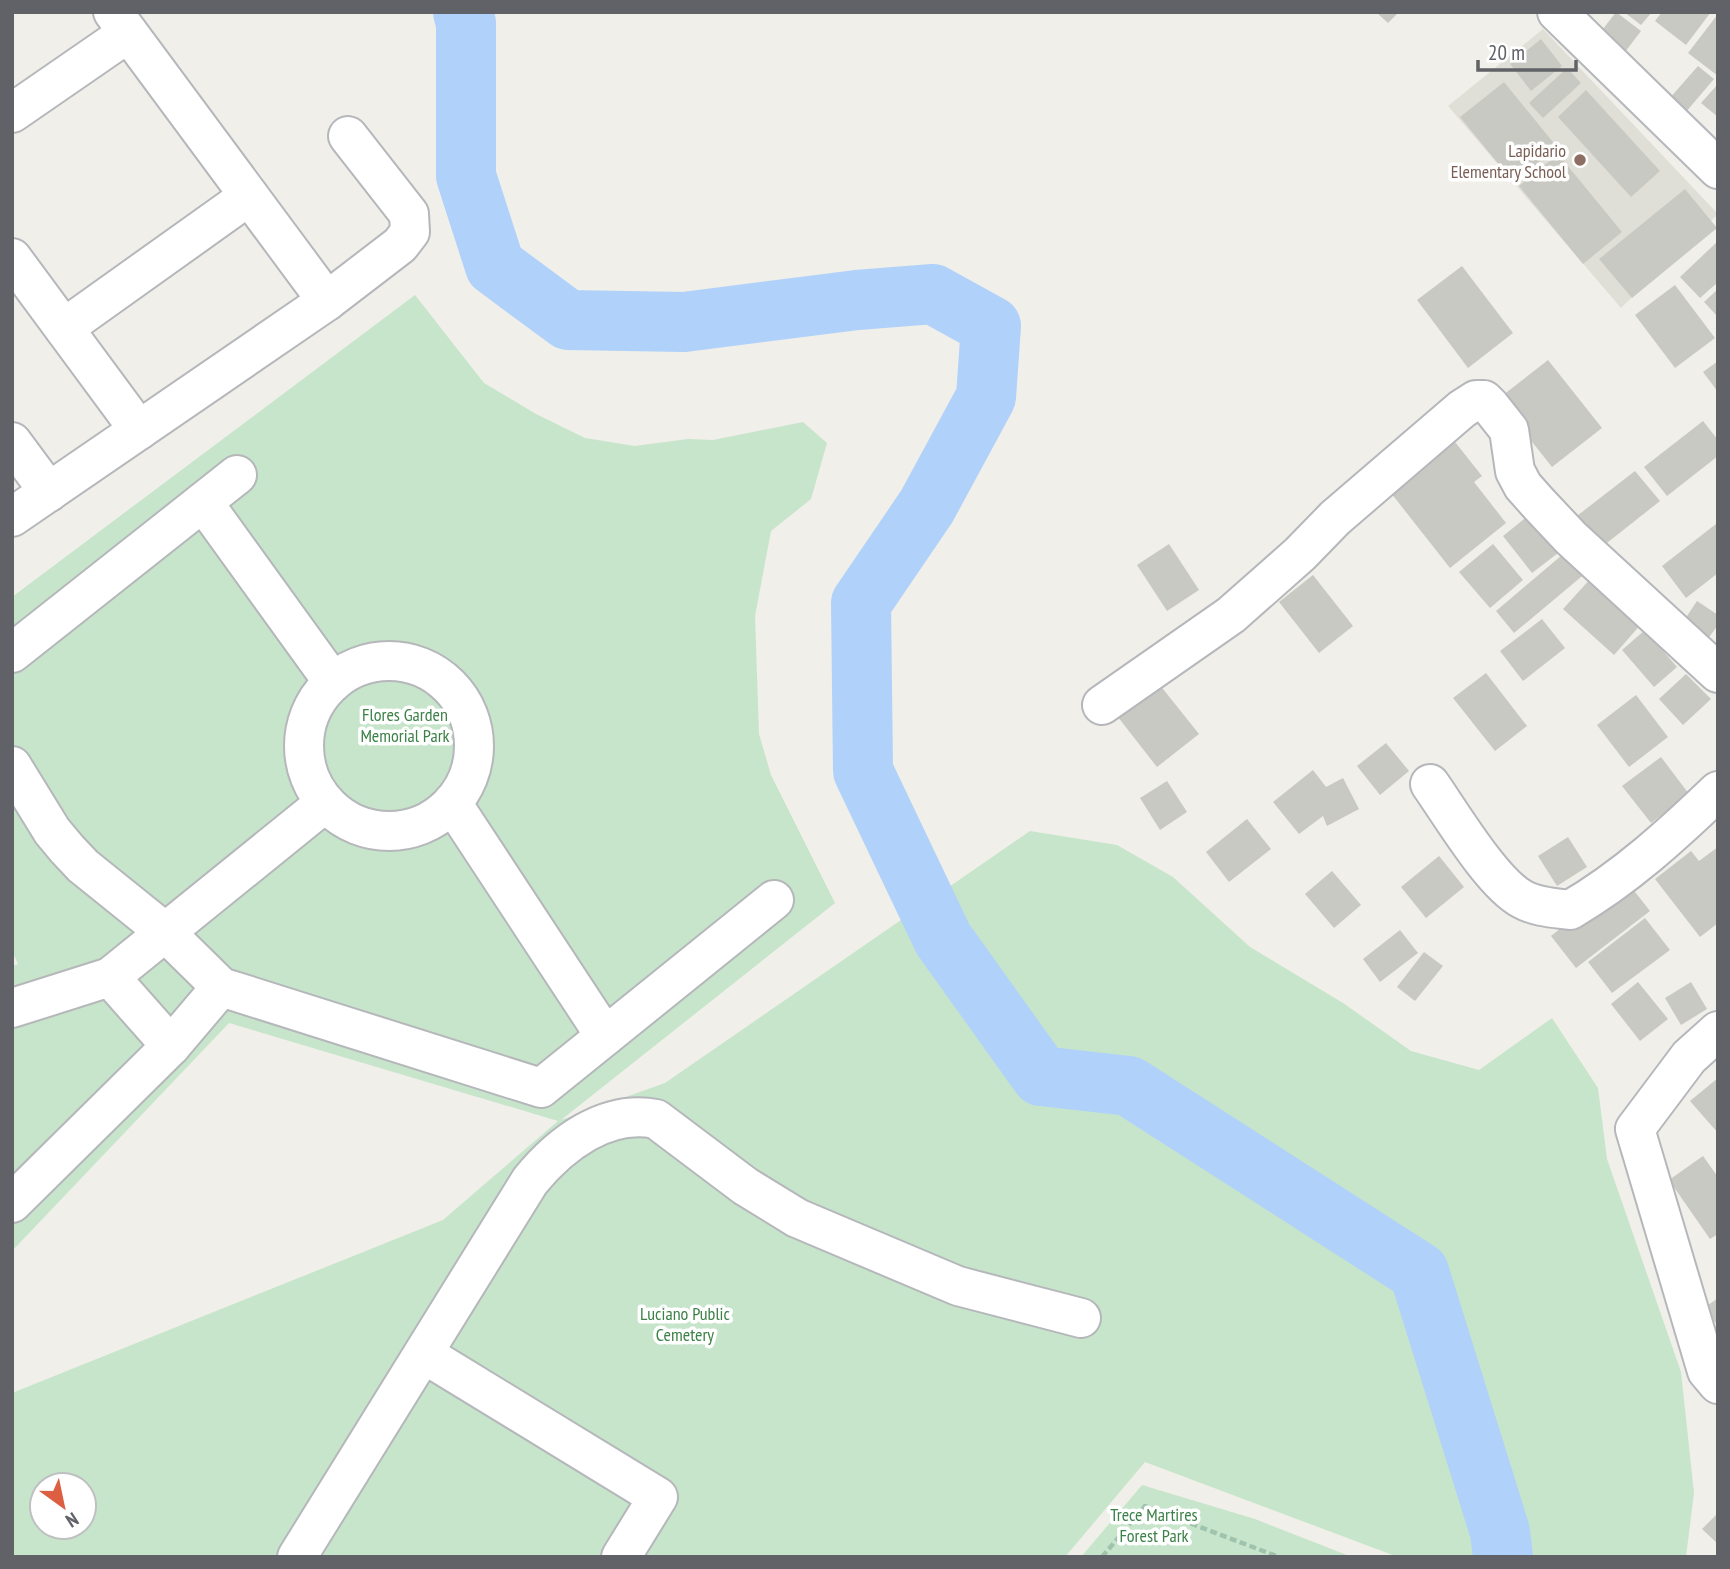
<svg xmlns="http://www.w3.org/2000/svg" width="1730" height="1569" viewBox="0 0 1730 1569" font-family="'PT Sans Narrow',sans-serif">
  <rect width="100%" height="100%" fill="#f0efe9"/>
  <polygon fill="#e0dfd7" points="1543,29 1718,214 1621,308 1448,106"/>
  <g fill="#c7e5cb" fill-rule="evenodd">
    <path d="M415,295L484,383L536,414L585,438L635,446L688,439L713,440L803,422L827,443L811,499L771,531L755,616L759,734L771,775L835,903L561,1120L665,1083L1030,831L1117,845L1173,877L1250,947L1343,1003L1411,1051L1479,1070L1552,1018L1598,1088L1607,1159L1681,1372L1694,1493L1686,1557H1398L1145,1462L1065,1557H12V1393L443,1220L558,1121L229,1023L12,1251V966L18,964L12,951V597ZM42,1485H84V1527H42Z"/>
    <polygon points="1142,1485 1255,1519 1352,1557 1081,1557"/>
  </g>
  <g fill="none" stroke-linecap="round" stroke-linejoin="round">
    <polyline stroke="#b0d1f9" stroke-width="60" points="463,12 466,23 466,176 495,266 568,320 684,322 857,300 933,294 991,326 986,397 927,506 861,603 863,771 943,939 1041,1076 1129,1086 1419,1272 1500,1532 1503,1557"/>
  </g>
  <g fill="#c9c9c3">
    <polygon points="1376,12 1399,12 1388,23"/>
    <polygon points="1616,12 1641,31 1622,56 1597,37"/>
    <polygon points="1624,12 1652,12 1641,25"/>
    <polygon points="1662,12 1711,12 1686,45 1655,21"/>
    <polygon points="1718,14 1718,76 1688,53"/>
    <polygon points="1541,39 1562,66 1531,91 1510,64"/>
    <polygon points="1698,66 1714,79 1685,113 1669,99"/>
    <polygon points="1567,68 1581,83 1543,118 1529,103"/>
    <polygon points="1504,82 1557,147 1514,183 1460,117"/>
    <polygon points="1718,84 1718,117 1701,103"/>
    <polygon points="1586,90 1660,171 1631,197 1558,117"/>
    <polygon points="1558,154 1622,232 1583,264 1519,186"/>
    <polygon points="1685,189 1717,228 1632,298 1599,259"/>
    <polygon points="1718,241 1718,282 1700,298 1680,277"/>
    <polygon points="1462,266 1513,333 1468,368 1417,300"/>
    <polygon points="1675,285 1715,338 1675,368 1635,315"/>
    <polygon points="1718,289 1718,317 1704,302"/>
    <polygon points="1548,360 1602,428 1552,467 1498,399"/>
    <polygon points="1718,361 1718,392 1703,372"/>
    <polygon points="1703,421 1718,440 1718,456 1667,496 1644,467"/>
    <polygon points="1455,442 1482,476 1474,482 1506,523 1450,568 1391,493"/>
    <polygon points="1635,471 1660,501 1598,550 1573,519"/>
    <polygon points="1533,512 1562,550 1532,573 1503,536"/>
    <polygon points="1716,524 1718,526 1718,573 1686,598 1662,566"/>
    <polygon points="1169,544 1199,590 1167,611 1137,565"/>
    <polygon points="1493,544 1523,580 1490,608 1459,572"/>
    <polygon points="1568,550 1587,572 1514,633 1496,611"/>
    <polygon points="1313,575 1353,626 1319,653 1279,602"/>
    <polygon points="1592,577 1643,622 1614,655 1563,609"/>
    <polygon points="1697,601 1718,615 1718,625 1707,640 1683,622"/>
    <polygon points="1542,619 1565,648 1523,681 1500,651"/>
    <polygon points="1645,630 1677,667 1654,687 1622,650"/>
    <polygon points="1486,673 1527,726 1495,751 1453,698"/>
    <polygon points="1686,674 1711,699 1683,725 1659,699"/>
    <polygon points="1155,679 1199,734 1157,767 1114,712"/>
    <polygon points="1636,695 1668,737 1629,767 1597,725"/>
    <polygon points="1386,743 1409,771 1380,795 1357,766"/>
    <polygon points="1661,757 1689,794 1651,823 1622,786"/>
    <polygon points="1313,770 1326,787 1343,778 1359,809 1327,826 1323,816 1299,834 1273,802"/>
    <polygon points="1167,781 1187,812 1160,830 1140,798"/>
    <polygon points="1247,819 1271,849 1229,882 1206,852"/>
    <polygon points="1568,837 1587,867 1557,886 1538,856"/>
    <polygon points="1718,847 1718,923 1700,937 1655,879 1691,851 1699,861"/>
    <polygon points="1439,856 1464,887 1426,918 1401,887"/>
    <polygon points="1332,871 1361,905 1334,928 1305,894"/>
    <polygon points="1624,878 1650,911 1576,968 1551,936"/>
    <polygon points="1645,918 1670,950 1612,993 1588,962"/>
    <polygon points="1400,930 1418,953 1380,982 1363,959"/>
    <polygon points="1424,952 1443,966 1415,1001 1397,987"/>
    <polygon points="1638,982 1668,1019 1640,1041 1611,1004"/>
    <polygon points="1691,982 1707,1009 1681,1025 1665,998"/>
    <polygon points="1718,1078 1718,1133 1690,1101"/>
    <polygon points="1703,1156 1718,1177 1718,1234 1710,1239 1669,1180"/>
    <polygon points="1718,1298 1718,1326 1704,1308"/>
    <polygon points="1718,1513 1718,1544 1702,1529"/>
  </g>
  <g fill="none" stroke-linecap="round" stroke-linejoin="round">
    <defs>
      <g id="minor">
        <polyline points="113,12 327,301"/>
        <polyline points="1557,12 1718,169"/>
        <polyline points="12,113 128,33"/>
        <polyline points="12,258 139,430"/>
        <polyline points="64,328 249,196"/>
        <polyline points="12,442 49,492"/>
        <polyline points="203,502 333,682"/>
        <polyline points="12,517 327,301 400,245 410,232 409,214 348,136"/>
        <polyline points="12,653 237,475"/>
        <circle cx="389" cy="746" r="85"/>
        <polyline points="1102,705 1231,615 1300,554 1335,518 1462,409 1476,400 1484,400 1490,406 1509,430 1515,471 1523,486 1539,504 1571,538 1718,673"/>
        <polyline points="12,766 52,831 67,849 83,866 165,932 221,987 541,1088 774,900"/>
        <path d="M1430,784C1451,814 1492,883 1522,899C1536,907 1554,908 1570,910C1625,878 1672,835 1718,791"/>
        <polyline points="452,803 605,1036"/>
        <polyline points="110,977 171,1046"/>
        <polyline points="12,1008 110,977 325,803"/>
        <polyline points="1718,1031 1689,1057 1635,1129 1707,1371 1718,1384"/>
        <polyline points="12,1203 171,1046 221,987"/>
        <polyline points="424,1354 658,1497 621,1557"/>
        <path d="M297,1557L530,1181C560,1144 606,1109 656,1119L745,1186L797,1218L958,1286L1081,1318"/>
      </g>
    </defs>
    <use href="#minor" stroke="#b5b7bb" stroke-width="42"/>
    <polyline stroke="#a0c3ae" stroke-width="4.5" stroke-dasharray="7 3.5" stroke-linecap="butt" points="1102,1557 1145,1506 1279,1557"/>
    <use href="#minor" stroke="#fff" stroke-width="38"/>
  </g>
  <circle fill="#8d6e63" stroke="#fff" stroke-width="2.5" cx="1580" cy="160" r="7"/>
  <g text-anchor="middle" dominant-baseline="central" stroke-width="7" stroke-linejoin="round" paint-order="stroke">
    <g font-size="18" fill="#785e54" stroke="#fff" text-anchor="end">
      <text x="1566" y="150">Lapidario<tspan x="1566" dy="21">Elementary School</tspan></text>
    </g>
    <g font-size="18" fill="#3c8147" stroke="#fff">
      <text x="405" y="714">Flores Garden<tspan x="405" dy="21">Memorial Park</tspan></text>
      <text x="685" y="1313">Luciano Public<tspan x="685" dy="21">Cemetery</tspan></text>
      <text x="1154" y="1514">Trece Martires<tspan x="1154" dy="21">Forest Park</tspan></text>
    </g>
  </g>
  <rect width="1730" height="1569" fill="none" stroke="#606267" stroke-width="28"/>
  <g transform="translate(63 1506) rotate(147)"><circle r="33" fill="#ffffff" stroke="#bfc0c2" stroke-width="2"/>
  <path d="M0-5L12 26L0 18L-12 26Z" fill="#dc5f42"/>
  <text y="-10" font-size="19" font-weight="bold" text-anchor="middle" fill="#606267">N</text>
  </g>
  <path d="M1478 60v10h98v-10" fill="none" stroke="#606267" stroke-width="3.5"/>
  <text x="1488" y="60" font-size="21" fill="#606267" stroke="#ffffff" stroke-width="5" paint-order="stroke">20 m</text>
</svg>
